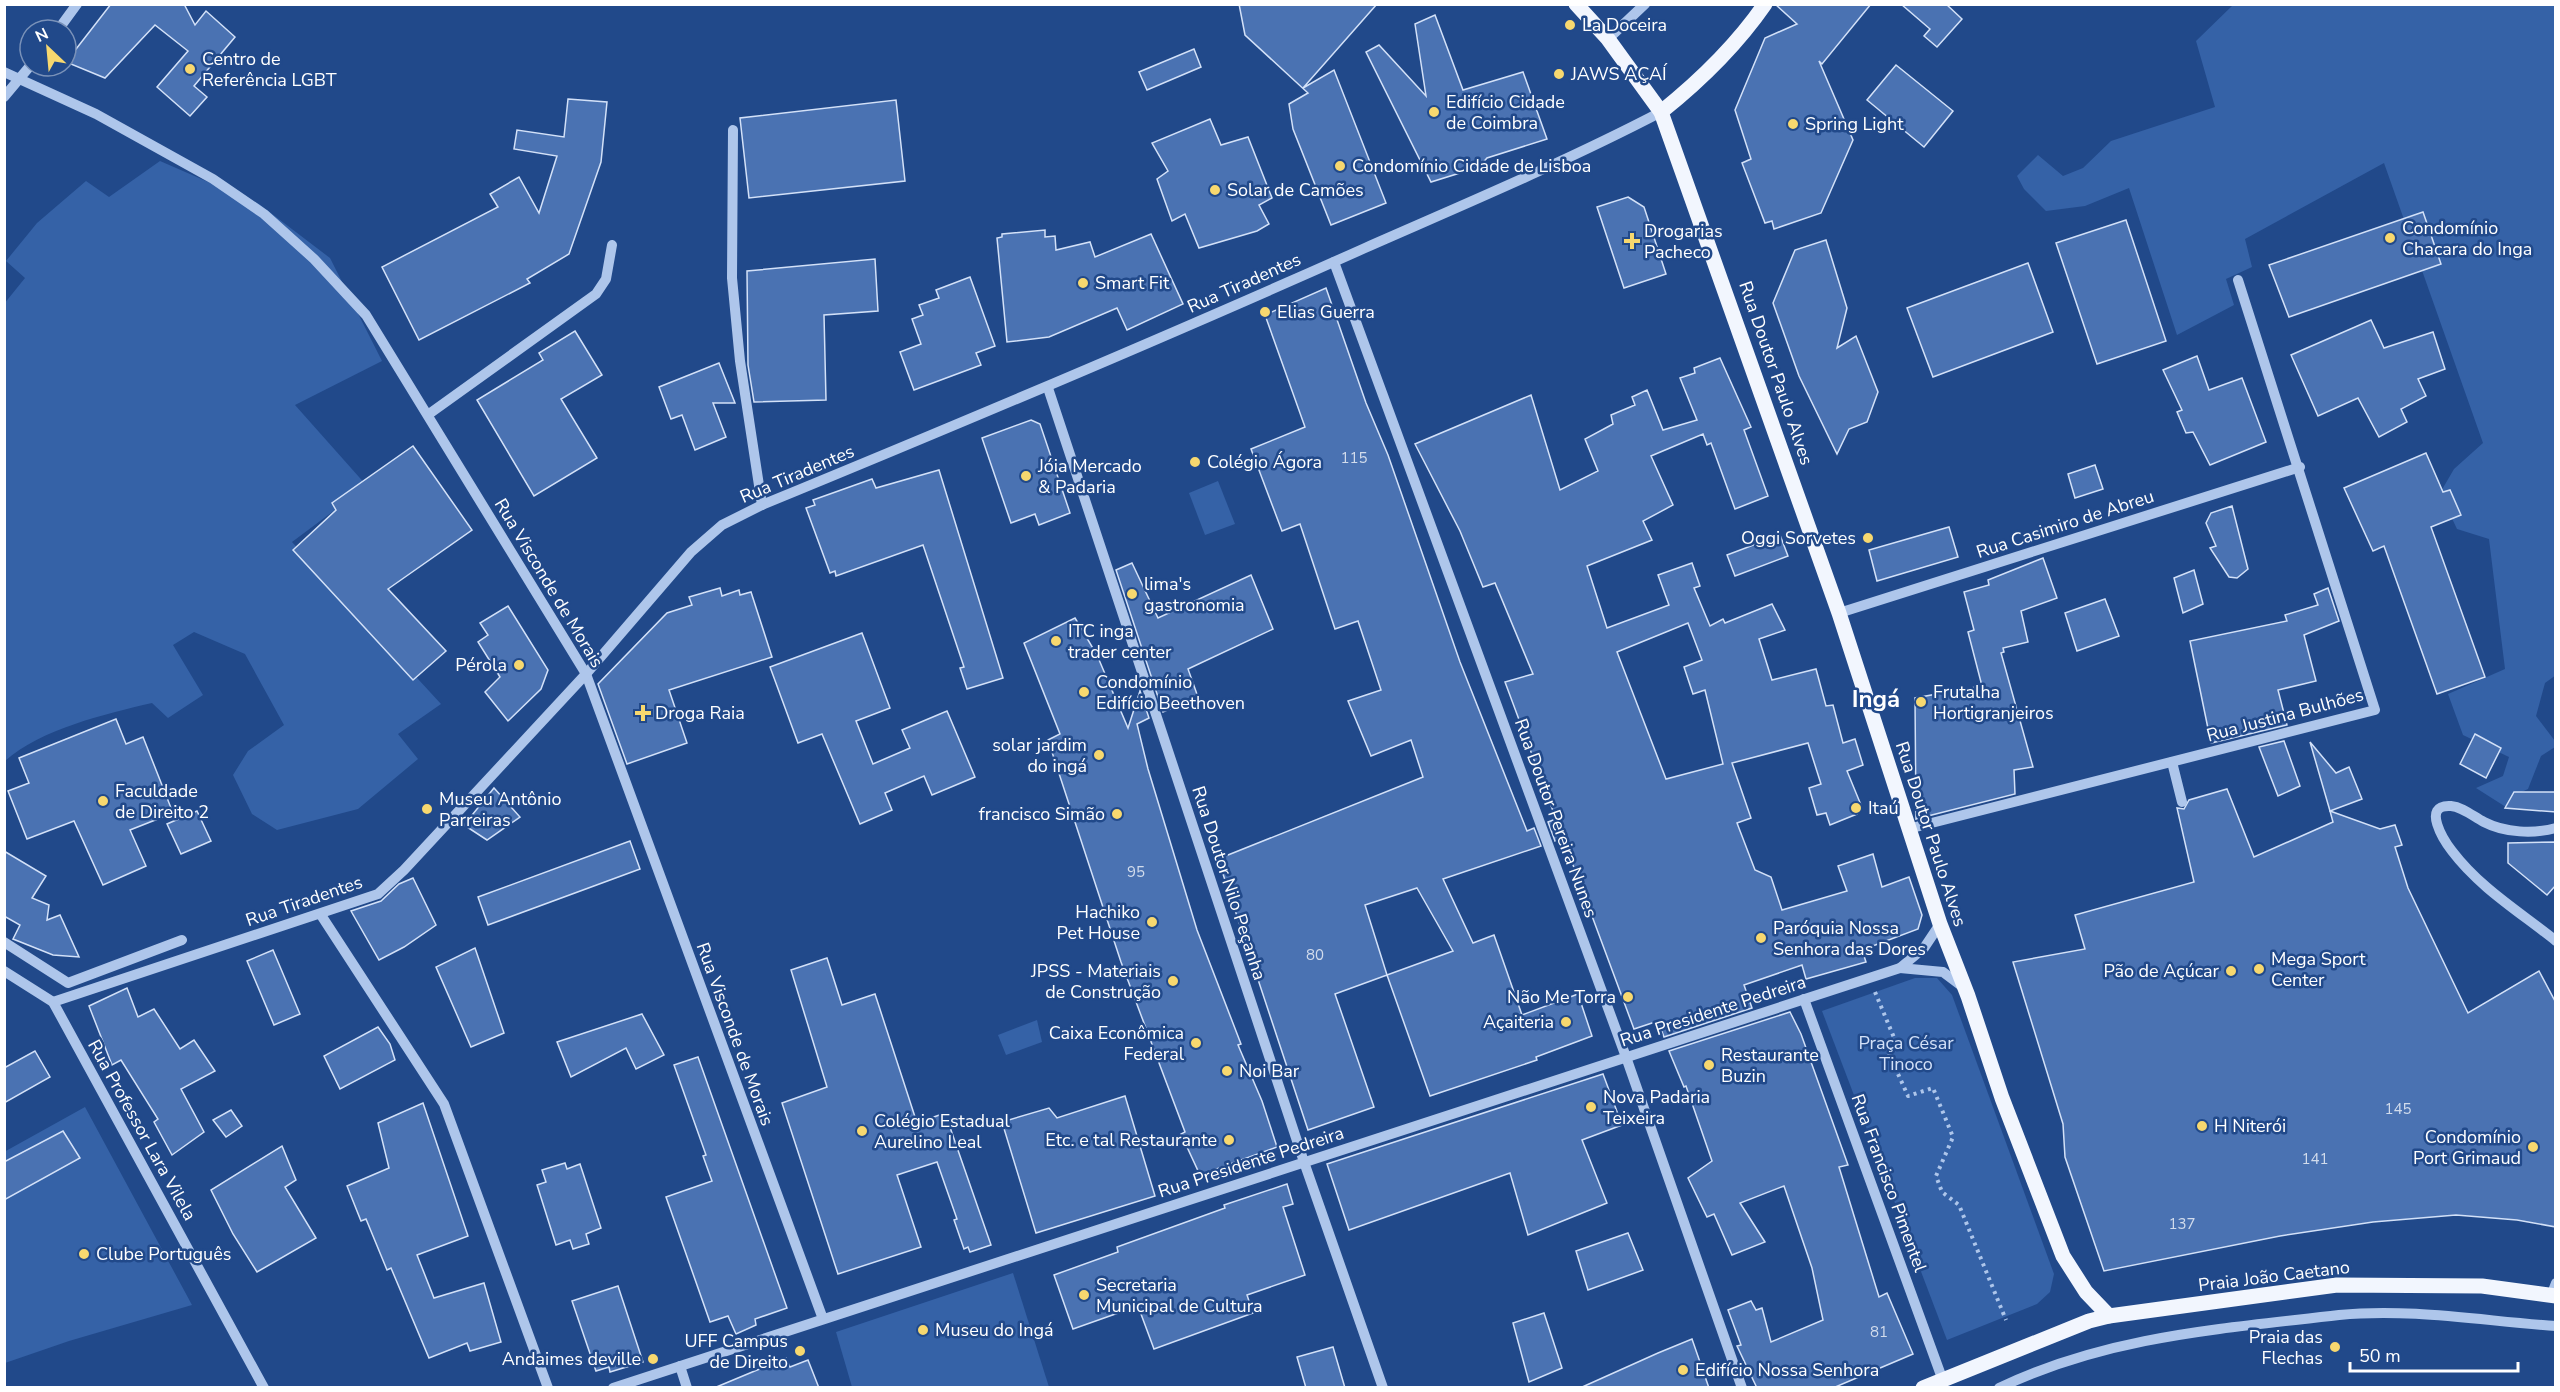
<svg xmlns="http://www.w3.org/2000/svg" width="2560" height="1392" viewBox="0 0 2560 1392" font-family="'Nunito Sans',sans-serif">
  <rect width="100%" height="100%" fill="#21498a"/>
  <g fill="#3562a7">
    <polygon points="2233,5 2555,5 2556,675 2545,683 2536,716 2555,741 2555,747 2541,756 2528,789 2513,796 2509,809 2476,788 2503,776 2509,757 2463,735 2448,694 2505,669 2489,539 2457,529 2440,493 2454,469 2483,443 2384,163 2245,239 2252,267 2226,279 2234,305 2177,335 2129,188 2085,206 2046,211 2024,189 2017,176 2038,155 2063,176 2083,168 2111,141 2215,107 2196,41"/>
    <path d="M160,161L259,204L330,258L382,361L295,405L367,486L292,542L441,704L398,734L418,759L358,809L277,830L252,814L233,775L248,751L284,725L245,654L194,632L173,645L203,695L168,718L152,703C105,714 41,729 5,761L4,304L25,278L6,261L37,223L86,181L109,197Z"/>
    <polygon points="1218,481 1235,524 1205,535 1189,493"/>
    <polygon points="1915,978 1937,978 1952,995 2054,1274 2050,1292 2037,1304 1947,1340 1822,1011"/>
    <polygon points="1037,1020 1042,1042 1006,1055 998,1035"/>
    <polygon points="85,1107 192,1305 69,1341 5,1363 4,1152"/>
    <polygon points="1013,1273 1049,1387 852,1387 836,1332"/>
  </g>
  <g fill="#4a72b2" stroke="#d3e1f8" stroke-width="1.5" fill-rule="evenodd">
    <polygon points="111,4 184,4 195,25 206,11 235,37 194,86 207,97 190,116 157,87 188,51 155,25 105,78 66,62"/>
    <polygon points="1239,4 1377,4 1303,88 1334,70 1386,203 1331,225 1293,129 1289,104 1308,93 1245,35"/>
    <polygon points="1775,4 1871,4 1822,64 1819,61 1853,140 1821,213 1774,229 1772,221 1765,223 1742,163 1751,159 1735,110 1765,38 1797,24"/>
    <polygon points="1901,4 1946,4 1962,19 1937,47 1924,36 1930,29"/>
    <polygon points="1435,15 1463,90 1523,72 1547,139 1487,158 1479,167 1431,182 1366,52 1379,45 1426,96 1415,24"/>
    <polygon points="1194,49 1201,67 1147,90 1139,72"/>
    <polygon points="1896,65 1953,111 1924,147 1867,100"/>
    <polygon points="568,99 607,102 601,162 569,254 527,279 530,283 419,340 382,267 498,207 490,194 519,177 539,213 557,156 514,149 517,130 564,137"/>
    <polygon points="896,100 905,181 749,198 740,118"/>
    <polygon points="1210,119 1221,145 1248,137 1272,198 1259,205 1269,224 1257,231 1199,248 1185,214 1172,221 1157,179 1168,171 1152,143"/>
    <polygon points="1628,197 1644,207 1666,274 1624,288 1597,207"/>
    <polygon points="2423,212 2441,264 2289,317 2269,265"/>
    <polygon points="2126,220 2166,341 2097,364 2056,243"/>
    <polygon points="1045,230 1045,237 1055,236 1056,250 1090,242 1095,257 1151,234 1183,304 1127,330 1117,308 1049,337 1007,342 997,238 1002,237 1002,234"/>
    <polygon points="1826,240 1847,308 1837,348 1856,336 1878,392 1867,422 1849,429 1837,454 1799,376 1773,303 1795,250"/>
    <polygon points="875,259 878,311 824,315 826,400 754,402 748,365 747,271"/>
    <polygon points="2028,263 2053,332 1933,377 1907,308"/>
    <polygon points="970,277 995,346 976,353 981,365 914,390 900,352 921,344 912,319 923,315 919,305 939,298 936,290"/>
    <path d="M1326,288L1366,403L1388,455L1460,662L1527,831L1534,828L1541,846L1443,879L1473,943L1494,935L1522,1015L1578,994L1592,1036L1536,1057L1537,1060L1430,1096L1387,975L1335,994L1374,1107L1308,1130L1218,859L1423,777L1411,740L1371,756L1348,701L1381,690L1358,621L1335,629L1300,524L1282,531L1251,449L1305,427L1265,315ZM1417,888L1453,951L1387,975L1365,905Z"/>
    <polygon points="2371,320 2384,348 2433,332 2445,369 2418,379 2426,396 2401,409 2407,422 2379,437 2358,398 2318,416 2291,355"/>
    <polygon points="575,331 602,375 561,399 597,458 534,496 477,400 543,360 539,353"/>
    <polygon points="2197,356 2209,390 2242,378 2266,442 2210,465 2193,432 2186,433 2177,412 2182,410 2163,370"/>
    <path d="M1720,358L1751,427L1744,430L1768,496L1735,509L1711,443L1707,445L1703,434L1651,456L1673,505L1643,521L1652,540L1587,566L1607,628L1669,605L1658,575L1692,563L1700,586L1694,588L1710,626L1723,619L1725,623L1772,604L1785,630L1759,639L1772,680L1816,669L1826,706L1833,705L1843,743L1855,739L1863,765L1847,771L1861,805L1854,808L1857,814L1830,825L1826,813L1817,815L1809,788L1821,784L1808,743L1732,763L1751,818L1737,823L1755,870L1771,877L1782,910L1847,891L1838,866L1873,854L1882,887L1909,877L1922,915L1918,929L1862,950L1866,962L1806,979L1802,965L1744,985L1752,1008L1664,1037L1658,1021L1634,1029L1563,838L1555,841L1548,822L1556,819L1505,682L1533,674L1495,583L1483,587L1460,531L1415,444L1531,395L1560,490L1598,471L1585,439L1613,424L1611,415L1635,405L1632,397L1647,390L1663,430L1697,420L1680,378L1695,373L1694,368ZM1688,623L1702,660L1684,667L1693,694L1705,690L1723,764L1666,779L1617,652Z"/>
    <polygon points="719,363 735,403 713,403 726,437 695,450 682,415 671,419 659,387"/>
    <polygon points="1031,420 1040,424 1070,513 1039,525 1035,514 1011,523 982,438"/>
    <polygon points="413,446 472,530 388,589 446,651 413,680 293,550 336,510 332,503"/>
    <polygon points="2426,453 2443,492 2450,490 2461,515 2431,527 2485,677 2437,694 2384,546 2373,551 2344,488"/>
    <polygon points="2095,465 2103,489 2075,498 2068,474"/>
    <polygon points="939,470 1003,678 967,689 960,668 964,667 923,545 836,576 835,571 830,573 806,508 815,505 813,500 872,479 876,488"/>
    <polygon points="2232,506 2248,569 2237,578 2229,577 2210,548 2216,546 2206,523 2211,513"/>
    <polygon points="1949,527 1958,557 1877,581 1869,550"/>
    <polygon points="1780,535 1788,556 1735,576 1727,555"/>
    <polygon points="2043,558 2057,598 2021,611 2028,642 2003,648 2004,652 2001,653 2033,767 2014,770 2015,794 1916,819 1915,698 1982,686 1968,632 1974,630 1964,592 1989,585 1988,580"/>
    <polygon points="1132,563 1158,618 1251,575 1273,629 1188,669 1198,697 1163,712 1116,570"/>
    <polygon points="2194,570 2203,604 2183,613 2174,578"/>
    <polygon points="720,588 722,596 739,590 740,595 751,592 772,657 669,690 687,743 627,764 598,684 667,613 692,605 689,597"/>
    <polygon points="2328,588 2339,621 2304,635 2316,681 2278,690 2287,725 2211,743 2190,641 2287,621 2285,615 2318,605 2314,594"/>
    <polygon points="2105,599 2119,636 2077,651 2065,613"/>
    <polygon points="508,606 548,670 541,689 508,721 485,692 500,677 478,642 488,635 480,623"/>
    <polygon points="1075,618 1097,655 1128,728 1140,691 1149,718 1137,724 1148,769 1197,930 1241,1044 1238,1045 1262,1101 1277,1147 1200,1175 1181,1134 1185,1132 1121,962 1048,740 1060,734 1024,643"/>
    <polygon points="862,633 890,708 856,721 873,764 910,748 902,730 947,711 975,777 932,795 924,776 885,793 892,810 860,824 822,734 798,743 770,667"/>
    <polygon points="116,719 126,744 143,737 173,813 130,830 146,866 103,885 74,821 27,839 8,791 29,783 19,758"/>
    <polygon points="2475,734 2501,748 2486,778 2460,764"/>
    <polygon points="2284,741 2300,786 2278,796 2259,747"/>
    <polygon points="2310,742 2336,773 2349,767 2362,799 2330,811"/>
    <polygon points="494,788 520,817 487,840 464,825"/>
    <polygon points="2227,789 2254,857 2333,822 2330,811 2380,829 2395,825 2402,845 2395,847 2408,888 2468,1013 2539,971 2556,1003 2556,1227 2517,1220 2456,1215 2373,1222 2280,1236 2104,1271 2065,1157 2063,1124 2013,962 2085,949 2075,915 2194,882 2177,808 2184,809 2189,800"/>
    <polygon points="2514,792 2556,792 2556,812 2505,808"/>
    <polygon points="197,811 211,841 181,854 167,824"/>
    <polygon points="630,841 640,869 488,925 478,897"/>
    <polygon points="2556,842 2556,885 2547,895 2508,863 2508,843"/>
    <polygon points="4,851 46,876 32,898 49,905 47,920 60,915 79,957 53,955 13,939 20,925 4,916"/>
    <polygon points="413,878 436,925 404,947 379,960 351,911 381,901 399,884"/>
    <polygon points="475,948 504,1033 471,1047 436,967"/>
    <polygon points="273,950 300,1014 274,1025 247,961"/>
    <polygon points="827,958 842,1005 875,994 917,1123 945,1113 991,1245 970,1252 968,1247 964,1249 954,1220 957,1219 937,1162 897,1175 921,1247 838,1274 782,1103 827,1087 791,970"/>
    <polygon points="127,988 138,1017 154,1009 180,1049 194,1040 215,1071 181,1089 204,1132 172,1155 154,1122 158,1119 121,1060 112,1065 89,1006"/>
    <polygon points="1790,1012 1801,1034 1848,1165 1839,1167 1879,1297 1887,1293 1913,1354 1833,1388 1757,1388 1737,1346 1741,1345 1728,1310 1751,1301 1756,1310 1762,1308 1771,1342 1823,1320 1812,1268 1784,1186 1740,1203 1765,1242 1732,1255 1714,1214 1707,1217 1688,1178 1712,1161 1686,1086 1684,1087 1669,1051"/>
    <polygon points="642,1014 664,1055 636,1069 626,1048 571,1077 557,1042"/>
    <polygon points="378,1027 390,1044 395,1060 340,1089 324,1056"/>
    <polygon points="35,1051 50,1077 4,1103 4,1068"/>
    <polygon points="698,1057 787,1308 755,1319 756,1325 736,1334 728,1316 710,1322 666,1197 712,1181 703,1156 706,1155 674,1065"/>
    <polygon points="1603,1074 1622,1125 1582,1140 1607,1203 1528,1235 1510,1173 1349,1230 1327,1164"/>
    <polygon points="1125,1096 1155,1196 1036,1233 1002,1122 1049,1108 1057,1118"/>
    <polygon points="423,1103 468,1236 417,1255 434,1298 484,1283 501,1342 470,1351 467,1343 429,1358 391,1268 387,1270 366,1219 361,1221 347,1186 389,1168 378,1123"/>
    <polygon points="231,1110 242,1126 226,1137 213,1120"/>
    <polygon points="63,1131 80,1158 4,1200 4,1162"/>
    <polygon points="282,1146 296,1180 285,1187 316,1238 257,1272 233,1234 211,1190"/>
    <polygon points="565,1163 567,1169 580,1164 601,1228 586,1234 589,1244 573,1249 570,1240 556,1245 537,1185 546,1182 542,1170"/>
    <polygon points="1287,1184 1293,1204 1283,1207 1305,1275 1247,1295 1253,1313 1154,1349 1138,1306 1073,1329 1054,1275 1118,1252 1117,1247 1225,1208 1224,1205"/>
    <polygon points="1628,1233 1643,1270 1588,1290 1576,1251"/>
    <polygon points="618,1286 643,1362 610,1372 609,1367 596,1371 572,1301"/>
    <polygon points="1544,1313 1562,1368 1529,1382 1513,1323"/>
    <polygon points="1692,1339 1709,1388 1580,1388 1658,1353"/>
    <polygon points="1333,1347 1345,1388 1306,1388 1297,1357"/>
    <polygon points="786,1358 790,1367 808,1360 819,1388 714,1388"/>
  </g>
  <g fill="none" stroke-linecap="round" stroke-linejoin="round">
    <polyline stroke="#aec6eb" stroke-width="4" stroke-dasharray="3 4.5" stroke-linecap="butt" points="1875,992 1895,1040 1884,1043 1908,1096 1933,1088 1953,1137 1936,1176 1942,1192 1959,1205 2006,1320"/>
    <g stroke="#aec6eb" stroke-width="10">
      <polyline points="58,30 77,4"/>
      <polyline points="1608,39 1645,4"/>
      <polyline points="4,72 96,114 213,179 264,214 314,259 366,315 586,674 823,1319"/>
      <polyline points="4,97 30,66"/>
      <polyline points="733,130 732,278 740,361 762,505"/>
      <polyline points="1334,262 1626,1057 1742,1388"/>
      <polyline points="1048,388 1304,1162 1383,1388"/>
      <polyline points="429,414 596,294 606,279 612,245"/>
      <polyline points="1839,613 2300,467"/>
      <polyline points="2172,762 2182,802"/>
      <path d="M2556,828C2534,834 2505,833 2484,822C2474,817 2463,807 2451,806C2420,804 2445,842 2452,851C2480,888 2520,912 2556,941"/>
      <polyline points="1908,829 2375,710 2238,280"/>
      <polyline points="321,915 444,1104 548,1388"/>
      <polyline points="4,942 68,983 182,940"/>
      <polyline points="1900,968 1943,972 1963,987"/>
      <polyline points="4,971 53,1002 264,1388"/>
      <polyline points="1804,999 1942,1378"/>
      <path d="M53,1002L378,894L404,870L586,674L691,552L722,525L762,505C964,422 1166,337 1365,248C1465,204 1565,162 1661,112"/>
      <polyline points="2551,1296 2556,1283"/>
      <polyline points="680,1366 687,1388"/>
      <polyline points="613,1388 1900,968 1924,948 1940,924"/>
      <path d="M1999,1388C2108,1336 2221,1329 2339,1315C2411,1308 2483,1321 2556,1326"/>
    </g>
    <g stroke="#f2f6fe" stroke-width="15">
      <polyline points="1576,4 1608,39 1661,112 1839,613 1940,924 1968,996 2002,1098 2063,1256 2086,1292 2109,1316"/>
      <path d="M1661,112C1701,80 1736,46 1765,4"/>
      <polyline points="1923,1388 2089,1321 2109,1316 2337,1285 2482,1286 2556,1296"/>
    </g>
  </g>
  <g fill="#f7d86f" stroke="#21498a" stroke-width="2">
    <circle cx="1570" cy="25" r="6"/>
    <circle cx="190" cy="69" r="6"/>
    <circle cx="1559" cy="74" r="6"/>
    <circle cx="1434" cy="112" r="6"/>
    <circle cx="1793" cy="124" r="6"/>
    <circle cx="1340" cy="166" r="6"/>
    <circle cx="1215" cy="190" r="6"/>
    <circle cx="2390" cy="238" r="6"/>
    <path d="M1629 232h6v6h6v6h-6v6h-6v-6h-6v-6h6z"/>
    <circle cx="1083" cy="283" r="6"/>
    <circle cx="1265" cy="312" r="6"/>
    <circle cx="1195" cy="462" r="6"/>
    <circle cx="1026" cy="476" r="6"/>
    <circle cx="1868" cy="538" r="6"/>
    <circle cx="1132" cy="594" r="6"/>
    <circle cx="1056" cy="641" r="6"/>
    <circle cx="519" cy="665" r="6"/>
    <circle cx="1084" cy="692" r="6"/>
    <circle cx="1921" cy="702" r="6"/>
    <path d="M640 704h6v6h6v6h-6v6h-6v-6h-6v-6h6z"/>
    <circle cx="1099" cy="755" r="6"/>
    <circle cx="103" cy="801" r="6"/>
    <circle cx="1856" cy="808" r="6"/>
    <circle cx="427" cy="809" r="6"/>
    <circle cx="1117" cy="814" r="6"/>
    <circle cx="1152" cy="922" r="6"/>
    <circle cx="1761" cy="938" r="6"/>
    <circle cx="2259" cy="969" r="6"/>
    <circle cx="2231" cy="971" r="6"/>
    <circle cx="1173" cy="981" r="6"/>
    <circle cx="1628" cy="997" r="6"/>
    <circle cx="1566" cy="1022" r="6"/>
    <circle cx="1196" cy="1043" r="6"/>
    <circle cx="1709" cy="1065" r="6"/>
    <circle cx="1227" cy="1071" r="6"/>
    <circle cx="1591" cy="1107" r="6"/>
    <circle cx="2202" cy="1126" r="6"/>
    <circle cx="862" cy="1131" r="6"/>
    <circle cx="1229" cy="1140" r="6"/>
    <circle cx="2533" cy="1147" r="6"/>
    <circle cx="84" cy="1254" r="6"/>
    <circle cx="1084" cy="1295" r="6"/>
    <circle cx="923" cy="1330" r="6"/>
    <circle cx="2335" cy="1347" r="6"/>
    <circle cx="800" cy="1351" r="6"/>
    <circle cx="653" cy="1359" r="6"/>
    <circle cx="1683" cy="1370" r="6"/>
  </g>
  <g text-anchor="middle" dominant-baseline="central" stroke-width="5" stroke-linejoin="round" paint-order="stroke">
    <g font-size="15" fill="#d2dcec">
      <text x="1354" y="458">115</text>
      <text x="1136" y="872">95</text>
      <text x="1315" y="955">80</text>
      <text x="2398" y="1109">145</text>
      <text x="2315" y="1159">141</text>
      <text x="2182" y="1224">137</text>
      <text x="1879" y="1332">81</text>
    </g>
    <g font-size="18" fill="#fff" stroke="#21498a" text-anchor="start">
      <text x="1582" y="25">La Doceira</text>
      <text x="202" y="59">Centro de<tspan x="202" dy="21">Referência LGBT</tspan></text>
      <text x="1571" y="74">JAWS AÇAÍ</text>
      <text x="1446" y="102">Edifício Cidade<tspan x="1446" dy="21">de Coimbra</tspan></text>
      <text x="1805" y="124">Spring Light</text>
      <text x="1352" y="166">Condomínio Cidade de Lisboa</text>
      <text x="1227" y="190">Solar de Camões</text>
      <text x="2402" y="228">Condomínio<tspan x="2402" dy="21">Chacara do Inga</tspan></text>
      <text x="1644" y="231">Drogarias<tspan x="1644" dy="21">Pacheco</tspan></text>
      <text x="1095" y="283">Smart Fit</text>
      <text x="1277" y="312">Elias Guerra</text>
      <text x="1207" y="462">Colégio Ágora</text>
      <text x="1038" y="466">Jóia Mercado<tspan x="1038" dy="21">&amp; Padaria</tspan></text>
      <text x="1856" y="538" text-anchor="end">Oggi Sorvetes</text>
      <text x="1144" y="584">lima's<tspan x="1144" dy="21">gastronomia</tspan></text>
      <text x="1068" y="631">ITC inga<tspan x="1068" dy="21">trader center</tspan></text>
      <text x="507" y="665" text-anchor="end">Pérola</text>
      <text x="1096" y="682">Condomínio<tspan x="1096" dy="21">Edifício Beethoven</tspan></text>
      <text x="1933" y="692">Frutalha<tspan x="1933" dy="21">Hortigranjeiros</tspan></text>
      <text x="655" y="713">Droga Raia</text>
      <text x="1087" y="745" text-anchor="end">solar jardim<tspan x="1087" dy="21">do ingá</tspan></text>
      <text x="115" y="791">Faculdade<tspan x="115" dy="21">de Direito 2</tspan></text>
      <text x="439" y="799">Museu Antônio<tspan x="439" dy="21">Parreiras</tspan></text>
      <text x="1868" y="808">Itaú</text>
      <text x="1105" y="814" text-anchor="end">francisco Simão</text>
      <text x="1140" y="912" text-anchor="end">Hachiko<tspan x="1140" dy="21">Pet House</tspan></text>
      <text x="1773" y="928">Paróquia Nossa<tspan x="1773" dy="21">Senhora das Dores</tspan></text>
      <text x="2271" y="959">Mega Sport<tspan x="2271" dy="21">Center</tspan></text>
      <text x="1161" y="971" text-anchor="end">JPSS - Materiais<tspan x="1161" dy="21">de Construção</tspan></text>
      <text x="2219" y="971" text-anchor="end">Pão de Açúcar</text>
      <text x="1616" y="997" text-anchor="end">Não Me Torra</text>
      <text x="1554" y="1022" text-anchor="end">Açaiteria</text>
      <text x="1184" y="1033" text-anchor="end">Caixa Econômica<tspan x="1184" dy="21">Federal</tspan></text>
      <text x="1721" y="1055">Restaurante<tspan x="1721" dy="21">Buzin</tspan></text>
      <text x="1239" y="1071">Noi Bar</text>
      <text x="1603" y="1097">Nova Padaria<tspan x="1603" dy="21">Teixeira</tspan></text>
      <text x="874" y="1121">Colégio Estadual<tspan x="874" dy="21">Aurelino Leal</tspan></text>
      <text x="2214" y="1126">H Niterói</text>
      <text x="2521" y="1137" text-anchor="end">Condomínio<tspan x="2521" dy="21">Port Grimaud</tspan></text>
      <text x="1217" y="1140" text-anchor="end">Etc. e tal Restaurante</text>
      <text x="96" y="1254">Clube Português</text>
      <text x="1096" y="1285">Secretaria<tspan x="1096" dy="21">Municipal de Cultura</tspan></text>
      <text x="935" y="1330">Museu do Ingá</text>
      <text x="2323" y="1337" text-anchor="end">Praia das<tspan x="2323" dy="21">Flechas</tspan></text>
      <text x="788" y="1341" text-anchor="end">UFF Campus<tspan x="788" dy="21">de Direito</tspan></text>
      <text x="641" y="1359" text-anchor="end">Andaimes deville</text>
      <text x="1695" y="1370">Edifício Nossa Senhora</text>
    </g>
    <g font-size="18" fill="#fff" stroke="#21498a">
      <text transform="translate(1244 283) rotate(-24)">Rua Tiradentes</text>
      <text transform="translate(1776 373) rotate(71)">Rua Doutor Paulo Alves</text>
      <text transform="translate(797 474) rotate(-23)">Rua Tiradentes</text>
      <text transform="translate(2065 524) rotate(-18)">Rua Casimiro de Abreu</text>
      <text transform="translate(549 583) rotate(59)">Rua Visconde de Morais</text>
      <text transform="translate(2285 715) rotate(-15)">Rua Justina Bulhões</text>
      <text transform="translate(1556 818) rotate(70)">Rua Doutor Pereira Nunes</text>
      <text transform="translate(1931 834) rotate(72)">Rua Doutor Paulo Alves</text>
      <text transform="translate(1229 883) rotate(72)">Rua Doutor Nilo Peçanha</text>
      <text transform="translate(304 901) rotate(-19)">Rua Tiradentes</text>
      <text transform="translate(1713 1011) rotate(-18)">Rua Presidente Pedreira</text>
      <text transform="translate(735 1034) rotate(70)">Rua Visconde de Morais</text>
      <text transform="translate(142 1130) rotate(61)">Rua Professor Lara Vilela</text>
      <text transform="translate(1251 1162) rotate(-18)">Rua Presidente Pedreira</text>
      <text transform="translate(1889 1183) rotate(70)">Rua Francisco Pimentel</text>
      <text transform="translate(2274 1276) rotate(-7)">Praia João Caetano</text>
    </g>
    <g font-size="18" fill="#d3e1f8" stroke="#21498a">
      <text x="1906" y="1043">Praça César<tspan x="1906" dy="21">Tinoco</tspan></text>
    </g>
    <g font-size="24" font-weight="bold" fill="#fff" stroke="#21498a">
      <text x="1876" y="699">Ingá</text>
    </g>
  </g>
  <rect width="2560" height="1392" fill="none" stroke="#ffffff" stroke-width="12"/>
  <g transform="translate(48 48) rotate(334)"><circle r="28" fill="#21498a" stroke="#7a92b9" stroke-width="1.5"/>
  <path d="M0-4.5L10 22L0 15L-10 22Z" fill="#f7d86f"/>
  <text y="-9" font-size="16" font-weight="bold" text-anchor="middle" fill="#ffffff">N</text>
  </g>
  <path d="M2350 1362v9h168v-9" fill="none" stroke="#ffffff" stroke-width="3"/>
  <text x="2359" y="1362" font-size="18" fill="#ffffff" stroke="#21498a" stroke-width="4.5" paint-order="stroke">50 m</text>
</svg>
